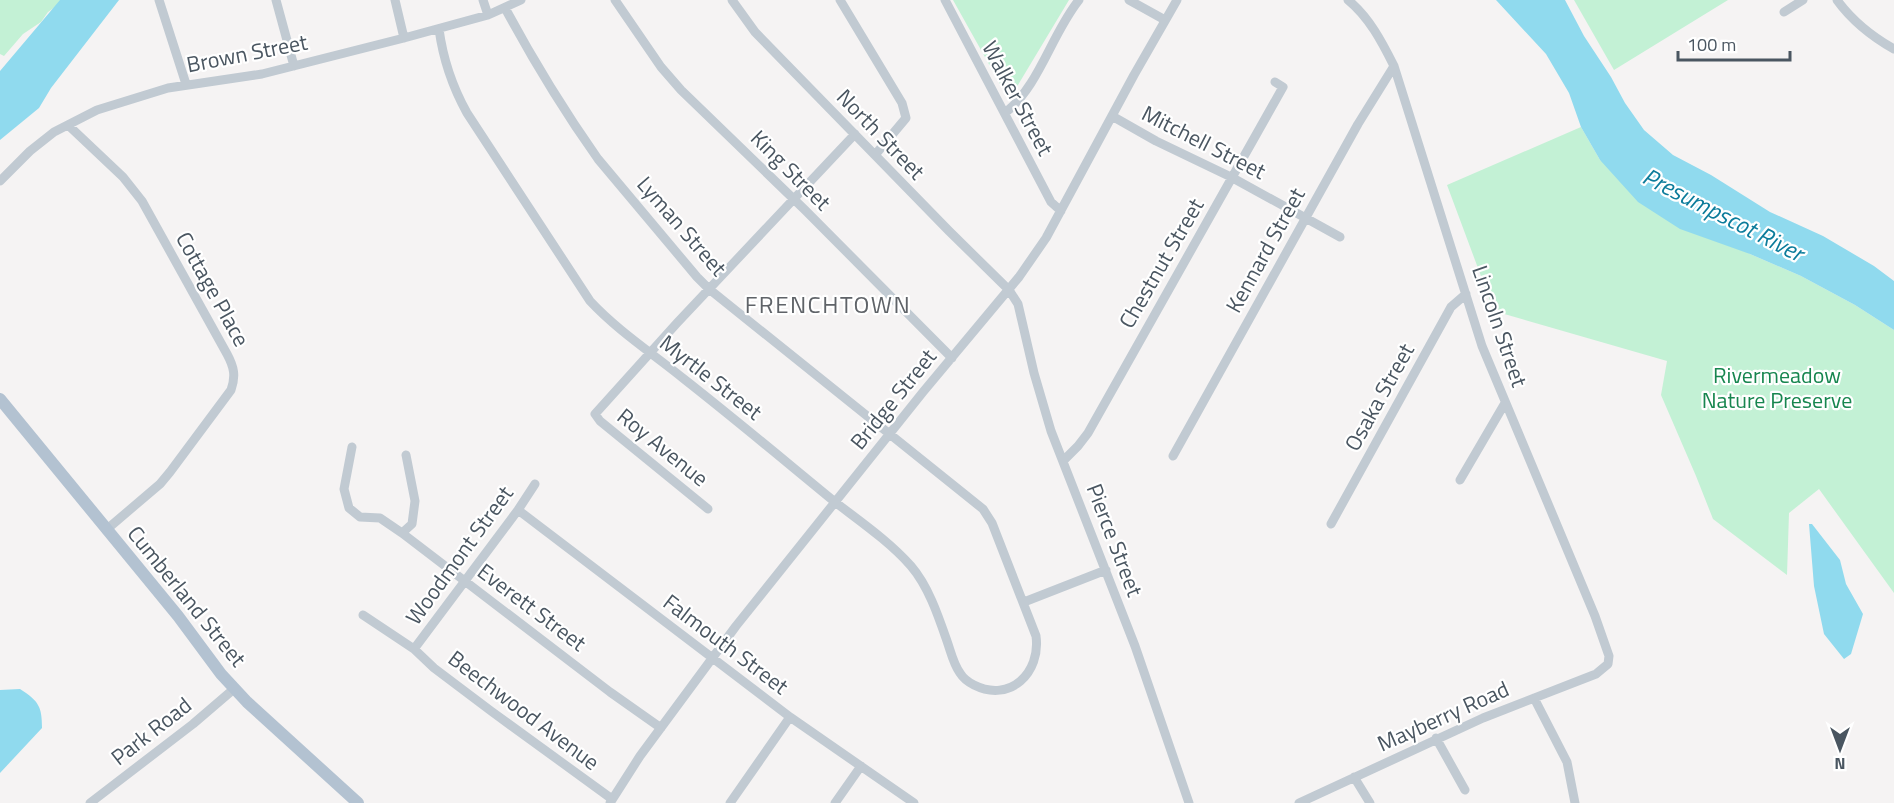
<svg xmlns="http://www.w3.org/2000/svg" width="1894" height="803" viewBox="0 0 1894 803" font-family="'Titillium Web',sans-serif">
<style>
.green{fill:#c3f1d5}
.water{fill:#90daee}
.lines{fill:none;stroke-linecap:round;stroke-linejoin:round}
.minor{stroke:#c1cad2;stroke-width:9}
.major{stroke:#b3c2d1;stroke-width:12}
.labels{text-anchor:middle;stroke-width:4.5;stroke-linejoin:round;paint-order:stroke}
.street-label{font-size:22px;fill:#4a5661;stroke:#fff}
.park-label{font-size:22px;fill:#17864f;stroke:#fff}
.water-label{font-size:24px;font-style:italic;fill:#0c7c9b;stroke:#fff}
.neighbourhood-label{font-size:24px;letter-spacing:1.5px;fill:#5f6368;stroke:#fff}
</style>
<rect width="100%" height="100%" fill="#f5f3f3"/>
<path class="green" d="M0,0H65L48,12L41,22L23,34L4,56L0,54Z
M953,0H1069L1009,100Z
M1574,0H1728L1614,70Z
M1581,127L1600,160L1750,254L1801,276L1855,305L1894,330V593L1819,489L1789,513L1787,575L1713,519L1696,476L1661,395L1667,361L1494,311L1447,185Z"/>
<path class="water" d="M60,0H119L51,88L39,108L0,140V71Z
M1496,0H1565L1584,36L1611,77L1625,103L1644,130L1673,155L1711,175L1770,212L1823,236L1874,266L1894,281V330L1855,305L1801,276L1750,254L1680,229L1638,202L1600,160L1581,127L1569,93L1546,54Z
M1809,524H1812L1840,560L1846,584L1863,614L1851,654L1844,659L1824,634L1814,586Z
M20,689C39,701 42,707 42,728L0,773V690Z"/>
<g class="lines">
<path class="minor" d="M159,0L186,84
M276,0L294,66
M395,0L404,38
M483,0L488,15
M615,0L661,67L681,90L805,210L952,358
M732,0L755,32L949,231L1009,290L1018,304L1034,373L1051,431L1135,646L1189,803
M840,0L902,103L906,118L875,155
M945,0L1051,202L1061,211
M1129,0L1165,20
M1837,0C1853,22 1871,36 1894,49
M1784,12L1803,0
M439,29C443,59 452,86 467,113L590,301C618,331 652,353 684,379C735,419 785,461 835,502C861,522 890,542 911,566C929,587 939,618 948,644C951,653 954,665 960,673C963,678 968,682 974,685C1010,703 1041,673 1036,636L992,523L983,509L709,289L697,277L598,159C564,111 533,60 505,8
M1005,113C1040,85 1051,35 1079,0
M1112,116L1156,141L1231,177L1340,237
M68,125L123,177L142,201L227,354C234,367 236,376 231,390L170,472L160,484L106,530
M0,181L30,151L54,132L97,110L168,88L262,74L404,38L488,15L521,0
M352,447L344,489L349,508L360,517L380,518L402,533L610,692L661,728
M1173,456L1358,124L1394,66
M1063,461L1078,446L1088,433L1283,87L1275,82
M1460,480L1505,403
M708,509L600,421L595,414L677,323L855,134
M518,510L790,717L914,803
M1331,524L1451,307L1466,294
M402,533L412,524L415,501L406,455
M1024,602L1106,570
M363,615L414,649L434,668L491,711L612,799
M414,649L518,510L535,484
M1534,698L1567,762L1575,803
M1436,738L1465,790
M1354,777L1370,803
M90,803L193,724L235,688
M610,803L640,756L736,626L923,392L1019,277L1046,238L1134,75L1177,0
M730,803L790,717
M835,803L861,766
M1299,803L1483,718L1596,674L1608,664L1609,656L1595,616L1482,346L1394,66C1382,42 1369,17 1348,0"/>
<path class="major" d="M0,399L178,616L221,674L247,702L358,803"/>
</g>
<g class="labels">
<g class="street-label">
<text transform="translate(247 53) rotate(-11)" y="8">Brown Street</text>
<text transform="translate(1018 98) rotate(62)" y="8">Walker Street</text>
<text transform="translate(881 134) rotate(46)" y="8">North Street</text>
<text transform="translate(1204 142) rotate(27)" y="8">Mitchell Street</text>
<text transform="translate(791 170) rotate(45)" y="8">King Street</text>
<text transform="translate(682 226) rotate(49)" y="8">Lyman Street</text>
<text transform="translate(1265 250) rotate(-61)" y="8">Kennard Street</text>
<text transform="translate(1161 263) rotate(-60)" y="8">Chestnut Street</text>
<text transform="translate(213 289) rotate(61)" y="8">Cottage Place</text>
<text transform="translate(1500 326) rotate(71)" y="8">Lincoln Street</text>
<text transform="translate(711 377) rotate(38)" y="8">Myrtle Street</text>
<text transform="translate(1379 397) rotate(-61)" y="8">Osaka Street</text>
<text transform="translate(893 399) rotate(-51)" y="8">Bridge Street</text>
<text transform="translate(663 447) rotate(39)" y="8">Roy Avenue</text>
<text transform="translate(1115 540) rotate(69)" y="8">Pierce Street</text>
<text transform="translate(459 555) rotate(-54)" y="8">Woodmont Street</text>
<text transform="translate(187 596) rotate(51)" y="8">Cumberland Street</text>
<text transform="translate(532 607) rotate(37)" y="8">Everett Street</text>
<text transform="translate(726 644) rotate(37)" y="8">Falmouth Street</text>
<text transform="translate(524 710) rotate(37)" y="8">Beechwood Avenue</text>
<text transform="translate(1443 716) rotate(-24)" y="8">Mayberry Road</text>
<text transform="translate(151 731) rotate(-38)" y="8">Park Road</text>
</g>
<g class="park-label">
<text x="1777" y="383">Rivermeadow<tspan x="1777" dy="25">Nature Preserve</tspan></text>
</g>
<g class="water-label">
<text transform="translate(1723 215) rotate(27)" y="8">Presumpscot River</text>
</g>
<g class="neighbourhood-label">
<text x="828" y="313">FRENCHTOWN</text>
</g>
</g>
<g transform="translate(1840 749) rotate(180)" stroke="#ffffff" stroke-width="4.5" paint-order="stroke">
<path d="M0-4.5L10 22L0 15L-10 22Z" fill="#4a5661"/>
<text y="-9" font-size="16" font-weight="bold" text-anchor="middle" fill="#4a5661">N</text>
</g>
<path d="M1678 51v9h112v-9" fill="none" stroke="#4a5661" stroke-width="3"/>
<text x="1687" y="51" font-size="18" fill="#4a5661" stroke="#ffffff" stroke-width="4.5" paint-order="stroke">100 m</text>
</svg>
